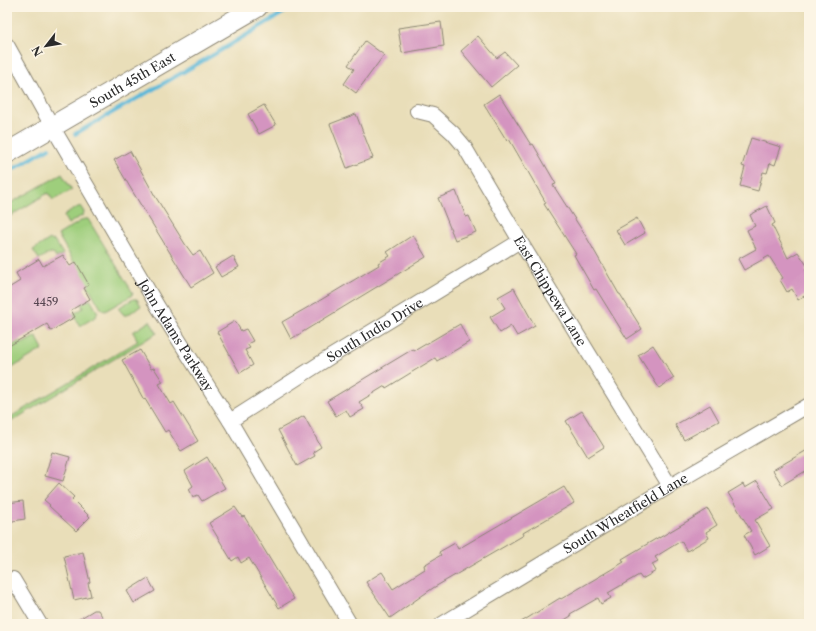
<svg xmlns="http://www.w3.org/2000/svg" width="816" height="631" viewBox="0 0 816 631" font-family="'Libre Caslon Text',serif">
<style>
.green{fill:#9ece7c;stroke:#647c54}
.lines{fill:none;stroke-linecap:round;stroke-linejoin:round}
.stream{stroke:#5bb8d9;stroke-width:4}
.building{fill:#d494c0}
.minor-casing{stroke:#8a8472;stroke-width:16}
.secondary-casing{stroke:#8a8472;stroke-width:22}
.minor{stroke:#fff;stroke-width:14}
.secondary{stroke:#fff;stroke-width:20}
.labels{text-anchor:middle;stroke-width:3;stroke-linejoin:round;paint-order:stroke}
.number-label{font-size:11px;fill:#554550}
.street-label{font-size:13px;fill:#2b2b2b;stroke:#fcf5e5}
</style>
<rect width="100%" height="100%" fill="#fcf5e5"/>
<filter id="ink" filterUnits="userSpaceOnUse"><feTurbulence type="fractalNoise" baseFrequency=".025" numOctaves="2"/><feDisplacementMap in="SourceGraphic" scale="8" xChannelSelector="R" yChannelSelector="G"/><feConvolveMatrix kernelMatrix="1 2 1 2 8 2 1 2 1" color-interpolation-filters="sRGB"/></filter>
<filter id="wash" filterUnits="userSpaceOnUse"><feTurbulence type="fractalNoise" baseFrequency=".012" numOctaves="4" result="noise"/><feDisplacementMap in="SourceGraphic" scale="16" xChannelSelector="R" yChannelSelector="G"/><feGaussianBlur stdDeviation="0.9" result="paint"/><feColorMatrix in="noise" values="0 0 0 0 0 0 0 0 0 0 0 0 0 0 0 0 0 1.4 0 .05"/><feComposite in="paint" operator="in"/></filter>
<g filter="url(#wash)">
<rect width="100%" height="100%" fill="#e9deb9"/>
<path class="green" d="M62,174L72,190L53,200L48,193L7,218V205Z
M80,206L84,212L83,215L68,224L64,217L65,214Z
M84,219H88L133,293L131,296L105,311L102,310L58,235Z
M50,239L52,241L54,240L63,254L56,258L53,253H50L39,259L33,250Z
M90,299L98,313L96,315L97,316L80,326L73,314L83,308L81,304Z
M133,299H137L141,306L127,315H124L118,308Z
M150,321L157,333L7,424V419L138,341L133,332Z
M36,336L43,349L7,371V349L20,341L22,344Z"/>
<g class="lines">
<path class="stream" d="M75,134L213,55L293,7
M7,173L49,148"/>
</g>
<g id="blocks">
<path class="building" d="M441,22L444,46L402,53L398,28Z
M478,36L497,58L505,52L517,65L491,87L461,51Z
M365,41L384,55L356,93L344,84L354,69L348,65Z
M499,94L531,145L533,144L556,184L553,185L587,238L619,294H620L642,329L627,339L596,289L594,290L574,255L576,254L544,204L546,203L509,139L507,141L484,104Z
M264,105L276,125L259,134L248,114Z
M356,114L373,158L347,168L330,124Z
M751,138L781,147L775,165L770,163L767,173L763,172L758,191L740,186L745,167L742,166Z
M130,151L155,196L185,244L193,255L200,251L213,273L191,287L134,194L114,160Z
M456,191L466,217L469,216L476,232L455,240L438,198Z
M767,206L775,223L772,225L788,258L798,252L808,267L805,269L809,276V293L798,300L792,289L787,292L780,280L783,278L769,256L744,270L738,259L756,249L747,230L755,226L750,215Z
M637,218L645,233L625,245L616,230Z
M413,235L426,257L291,339L282,322L319,301L379,265L378,263L390,256L387,252Z
M63,255L70,266L76,262L89,285L84,288L90,299L71,310L75,317L51,331L47,324L7,347V289L20,281L16,273L39,259L43,266Z
M233,256L239,267L221,277L215,267Z
M514,288L535,326L517,336L511,326L500,333L490,317L505,308L498,297Z
M235,321L241,331L246,329L253,341L247,344L250,348L245,350L253,365L240,373L217,332Z
M460,324L469,342L437,361L435,358L386,388L385,386L359,402L364,409L350,417L346,410L336,416L327,401L413,349L414,351Z
M653,345L674,378L659,388L638,355Z
M140,350L151,369L154,368L163,382L159,384L171,404L174,402L198,441L181,451L168,430L165,432L145,399L144,400L122,360Z
M710,405L719,421L684,440L675,425Z
M582,411L604,447L588,457L566,421Z
M304,416L321,447L313,452L315,456L297,466L278,430Z
M809,449V469L782,485L773,470Z
M52,452L70,457L63,481L45,476Z
M207,457L225,488L202,501L198,495L193,497L189,489L193,486L185,471Z
M757,481L774,509L755,520L770,546L755,555L744,535L751,531L728,493L743,484L745,488Z
M59,483L74,497L72,499L90,517L76,531L49,506L50,505L44,500Z
M564,487L574,503L523,533L524,535L433,588L390,618L366,582L382,572L393,589L425,569L424,565L441,555L439,552L455,543L458,549Z
M23,501L25,519L7,522V503Z
M235,507L242,517L244,516L294,599L279,608L249,558L241,563L238,557L232,561L209,523Z
M708,509L717,525L706,532L709,538L687,551L681,541L655,557L658,561L652,564L656,571L642,579L639,575L608,593L611,598L601,604L598,598L570,614L571,616L558,624H518L560,598L561,599L624,562L622,559L659,537V538Z
M83,552L90,582L88,583L91,596L74,600L64,556Z
M148,578L155,591L134,603L127,591Z
M94,610H98L107,624H71Z"/>
</g>
</g>
<g filter="url(#ink)">
<use href="#blocks" fill-opacity="0" stroke="#8a8472" stroke-width="1"/>
<g class="lines">
<defs>
<g id="minor">
<path id="s1" d="M7,45L52,126L158,307L230,421L350,624"/>
<path id="s2" d="M417,111L433,115L453,133L464,146L520,241L670,486"/>
<path id="s3" d="M230,421L330,357L520,241"/>
<path d="M13,579L40,624"/>
<path id="s4" d="M442,624L670,486L809,405"/>
</g>
<g id="secondary">
<path id="s5" d="M7,153L257,7"/>
</g>
</defs>
<use href="#minor" class="minor-casing"/>
<use href="#secondary" class="secondary-casing"/>
<use href="#minor" class="minor"/>
<use href="#secondary" class="secondary"/>
</g>
</g>
<g class="labels">
<g class="number-label">
<text x="46" y="306">4459</text>
</g>
<g class="street-label">
<text dy="5" stroke="none"><textPath href="#s5" startOffset="145">South 45th East</textPath></text>
<text dy="5" stroke="none"><textPath href="#s2" startOffset="229">East Chippewa Lane</textPath></text>
<text dy="5" stroke="none"><textPath href="#s3" startOffset="171">South Indio Drive</textPath></text>
<text dy="5" stroke="none"><textPath href="#s1" startOffset="336">John Adams Parkway</textPath></text>
<text dy="5" stroke="none"><textPath href="#s4" startOffset="214">South Wheatfield Lane</textPath></text>
</g>
</g>
<rect width="816" height="631" fill="none" stroke="#fcf5e5" stroke-width="24"/>
<g transform="translate(46 46) rotate(239)" stroke="#fcf5e5" stroke-width="3" paint-order="stroke">
<path d="M0-3L7 15L0 10L-7 15Z" fill="#2b2b2b"/>
<text y="-6" font-size="11" font-weight="bold" text-anchor="middle" fill="#2b2b2b">N</text>
</g>
</svg>
